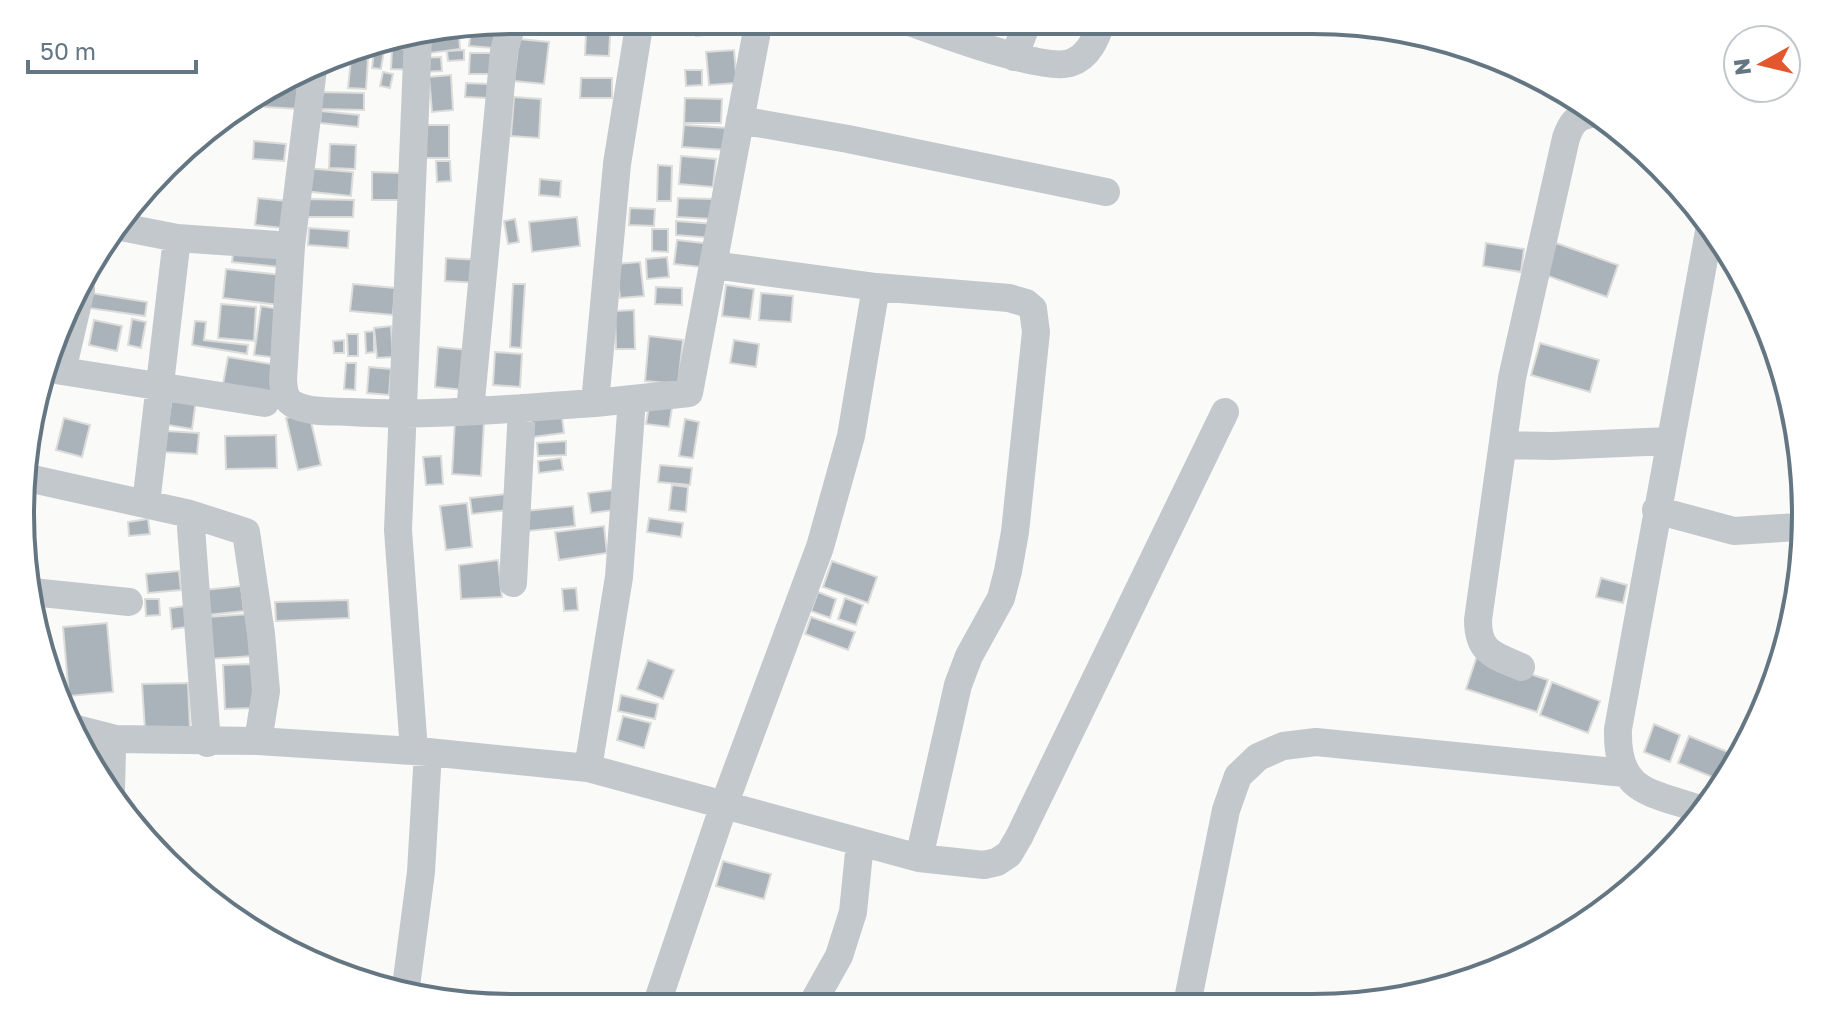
<svg xmlns="http://www.w3.org/2000/svg" width="1826" height="1028" viewBox="0 0 1826 1028" font-family="'Golos Text',sans-serif">
<style>
.building{fill:#aab3b9;stroke:#dcdcda;stroke-width:2}
.lines{fill:none;stroke-linecap:round;stroke-linejoin:round}
.minor{stroke:#c3c8cc;stroke-width:28}
.rim{fill:none;stroke:#657683;stroke-width:4}
</style>
<rect width="100%" height="100%" fill="#fafaf8"/>
<path class="building" d="M694,20H736L737,32L696,36Z
M471,30L495,33L493,48L469,46Z
M450,31V37L433,39L432,34Z
M586,34L610,35L609,56L585,55Z
M459,36L460,49L430,53L428,40Z
M519,39L549,42L544,84L514,81Z
M370,44V50L346,51L356,46Z
M374,49L384,50L381,69L372,68Z
M392,49H416L415,70L391,69Z
M464,50V60L448,61L447,51Z
M734,50L737,83L709,85L706,52Z
M470,53H491V74H469Z
M441,57L442,71L422,72L421,58Z
M351,58L368,59L366,89L348,88Z
M685,70H702V85L686,86Z
M383,72L393,74L390,88L380,86Z
M451,75L453,110L432,112L429,77Z
M581,78H612V98H580Z
M466,83L488,84V98L465,97Z
M280,87L300,88L299,109L265,107V94Z
M320,92L364,93V110L319,109Z
M514,97L541,99L539,138L511,136Z
M685,98L722,99L721,123H684Z
M321,111L359,115L358,127L320,123Z
M421,125H449V158H422Z
M684,125L727,128L725,150L682,147Z
M254,141L286,144L284,161L253,159Z
M330,144L356,145L355,169L329,168Z
M681,156L716,159L713,187L679,184Z
M436,161H450L451,181L437,182Z
M658,165L672,166L671,201H657Z
M305,168L353,172L351,196L303,191Z
M372,172L402,173V200H372Z
M540,179L561,181L560,197L539,195Z
M258,198L286,201L282,228L255,225Z
M678,198L713,199L712,219L677,217Z
M308,199L354,200L353,217H308Z
M630,208L655,209L654,226L629,225Z
M577,217L580,246L532,252L529,222Z
M515,219L519,242L508,244L504,221Z
M676,221L714,224L713,238L676,235Z
M309,228L349,231L348,248L308,245Z
M652,229H668V252L652,251Z
M677,240L712,244L709,268L674,264Z
M1486,243L1524,249L1521,272L1483,266Z
M1556,243L1618,265L1607,297L1545,275Z
M234,246L280,251L279,267L232,262Z
M667,257L669,277L647,279L646,259Z
M446,258L480,260L478,283L445,281Z
M640,262L644,296L620,298L616,264Z
M226,269L282,275L279,305L223,298Z
M353,284L395,288L393,315L350,311Z
M513,284H525L521,348L510,347Z
M726,285L754,289L750,319L722,316Z
M656,287L682,288V305L655,304Z
M91,293L147,302L145,316L89,308Z
M761,293L793,296L791,322L759,320Z
M221,304L256,307L254,341L218,338Z
M261,306L285,310L278,358L254,355Z
M634,310L635,349H616L615,311Z
M132,319L146,322L141,348L128,345Z
M94,320L122,326L117,351L89,345Z
M195,321L206,322L204,340L248,345L247,354L192,345Z
M391,326L393,357L377,358L374,328Z
M374,331V352L366,353L365,332Z
M347,334H358V356H348Z
M649,336L683,340L678,384L645,381Z
M344,340V353H334L333,341Z
M734,340L759,344L756,367L730,363Z
M1540,343L1599,360L1590,392L1531,375Z
M438,347L468,350L465,390L435,387Z
M495,352L522,354L520,387L493,385Z
M228,357L284,366L279,393L223,384Z
M346,363H356L355,390L344,389Z
M369,367L391,369L389,395L367,393Z
M42,374L52,376L47,400L36,398L37,386Z
M172,397L196,400L192,429L168,425Z
M649,405L672,408L669,427L646,424Z
M561,409L564,433L533,437L531,412Z
M309,413L321,465L298,470L286,418Z
M64,418L90,425L82,457L56,450Z
M455,419L484,421L481,476L452,474Z
M685,419L699,422L693,458L679,456Z
M166,431L199,433L197,454L164,452Z
M276,435L277,468L226,469L225,436Z
M566,441V455L538,456L537,443Z
M441,456L443,484L426,485L423,457Z
M561,458L563,470L539,473L538,461Z
M660,465L692,468L690,485L658,482Z
M672,485L688,487L686,512L669,510Z
M612,490L615,510L591,513L588,493Z
M506,494L508,510L472,514L470,498Z
M467,503L472,547L446,550L440,506Z
M573,506L575,526L528,531L525,511Z
M649,518L683,523L681,537L647,532Z
M148,519L150,534L129,536L128,522Z
M604,526L607,553L559,560L555,532Z
M498,560L502,597L461,599L459,565Z
M832,561L877,577L868,603L823,587Z
M179,571L181,590L148,593L146,574Z
M1601,578L1627,585L1623,603L1596,597Z
M241,586L244,611L207,615L204,590Z
M576,588L578,610L564,611L562,589Z
M818,592L836,599L830,618L811,611Z
M845,598L863,605L856,625L838,619Z
M145,599H159L160,615L146,616Z
M348,600L349,618L276,621L275,602Z
M185,606L187,627L172,629L170,608Z
M251,614L253,656L209,659L207,617Z
M811,617L855,632L848,650L805,634Z
M107,623L113,692L69,696L63,627Z
M1477,656L1548,680L1537,712L1466,689Z
M648,660L674,670L663,699L637,689Z
M252,664L254,708L225,709L223,665Z
M1552,682L1600,701L1588,733L1540,715Z
M188,683L190,728L145,730L142,684Z
M621,695L658,704L655,719L618,711Z
M623,716L651,723L644,748L617,740Z
M1654,724L1680,735L1670,762L1644,752Z
M1689,736L1733,754L1722,781L1678,763Z
M723,861L771,874L764,899L716,886Z"/>
<g class="lines">
<path class="minor" d="M640,20L617,164L595,403L689,393L759,20
M904,20C936,31 1042,72 1070,63C1089,57 1096,38 1102,21
M1014,57L1028,21
M313,69L291,246L283,380C284,390 284,400 295,405C311,413 333,411 350,412C432,417 514,408 595,403
M740,120L848,139L1106,192
M116,226L177,238L291,246
M713,265L876,287L1009,298L1026,303L1033,309L1036,332L1015,532L1008,571L1001,598L969,656L958,685L919,858
M46,368L62,371L81,289
M62,371L265,403
M470,411L504,51L513,20
M1503,445L1553,446L1669,441
M28,478L190,514L207,743
M146,504L177,238
M1656,510L1734,531L1798,527
M190,514L246,532L261,634L266,691L258,741
M513,583L522,408
M32,592L129,602
M1521,667C1494,655 1478,653 1478,620L1512,378L1566,138C1571,124 1575,117 1591,114
M73,728L116,739L258,741L428,752L588,768L619,577L632,399
M414,751L398,530L418,36
M588,768L919,858L984,865L997,862L1009,854L1019,837L1225,412
M111,789L112,750L116,739
M1702,810C1651,792 1616,794 1618,729L1710,226
M405,994L421,872L428,752
M1187,1004L1226,810L1238,776L1258,757L1283,746L1316,742L1624,773
M656,1006L724,805L820,547L851,436L876,287
M811,1006L839,956L853,912L860,843"/>
</g>
<path d="M0 0H1826V1028H0ZM514 34H1312A480 480 0 0 1 1792 514V514A480 480 0 0 1 1312 994H514A480 480 0 0 1 34 514V514A480 480 0 0 1 514 34Z" fill="#fff" fill-rule="evenodd"/>
<path class="rim" d="M514 34H1312A480 480 0 0 1 1792 514V514A480 480 0 0 1 1312 994H514A480 480 0 0 1 34 514V514A480 480 0 0 1 514 34Z"/>
<g transform="translate(1762 64) rotate(262)"><circle r="38" fill="#ffffff" stroke="#c1c8cd" stroke-width="2"/>
<path d="M0-6L14 30L0 20L-14 30Z" fill="#e4572e"/>
<text y="-12" font-size="22" font-weight="bold" text-anchor="middle" fill="#657683">N</text>
</g>
<path d="M28 60v12h168v-12" fill="none" stroke="#657683" stroke-width="4"/>
<text x="40" y="60" font-size="24" fill="#657683" stroke="#ffffff" stroke-width="6" paint-order="stroke">50 m</text>
</svg>
